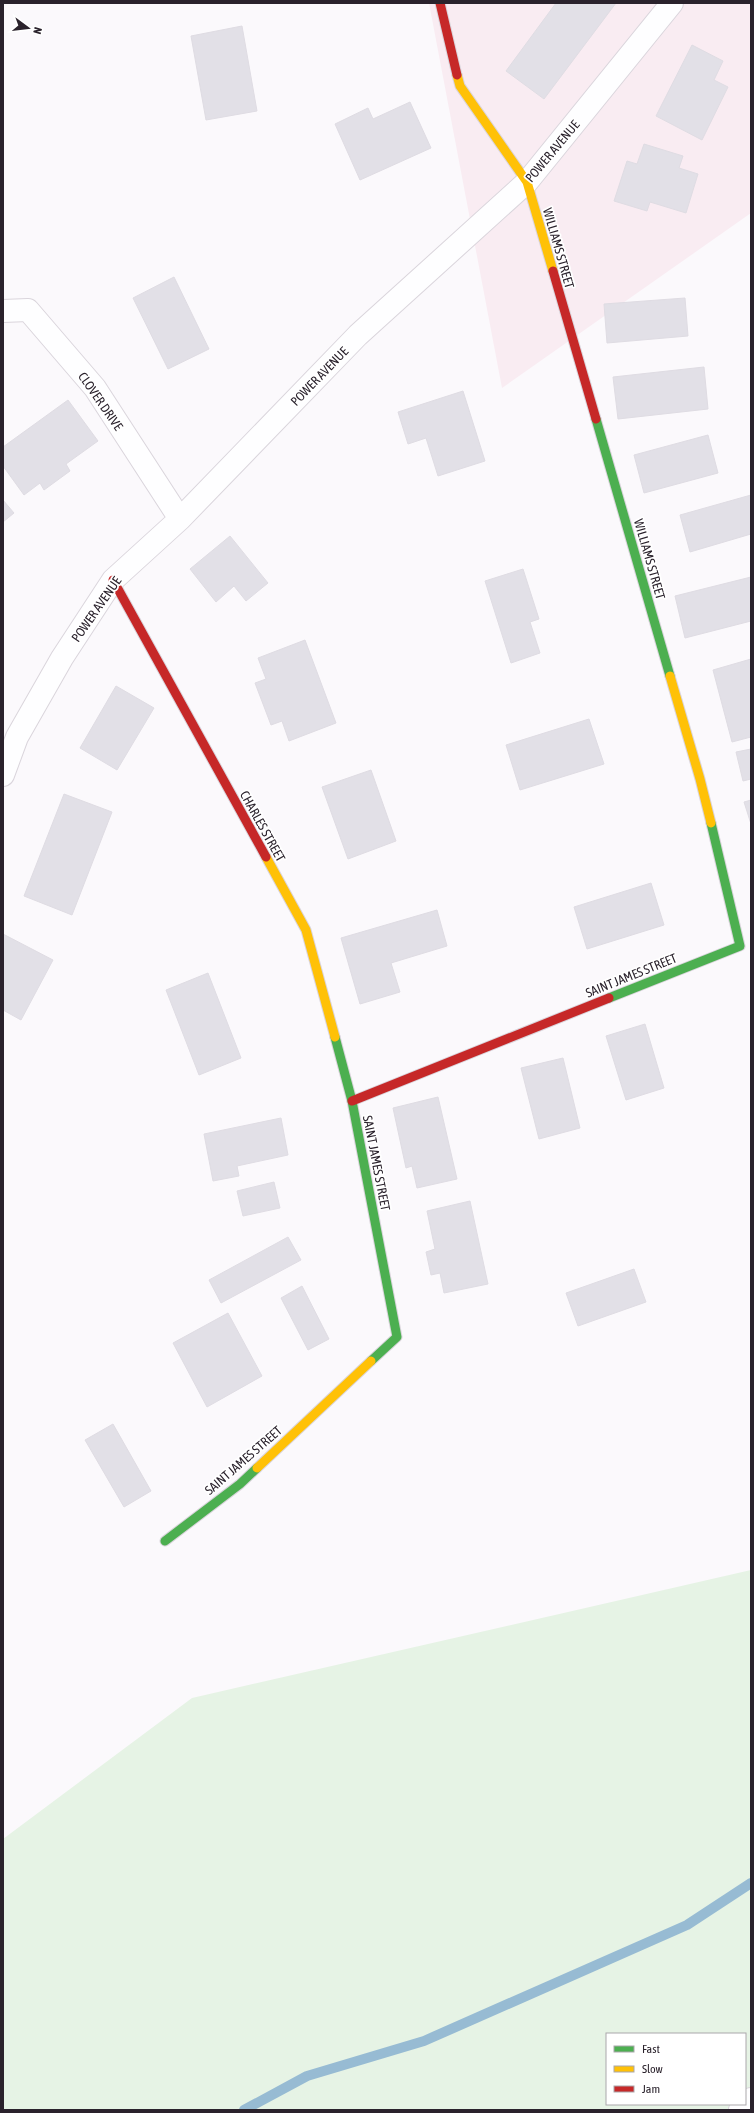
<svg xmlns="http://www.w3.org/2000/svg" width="754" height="2113" viewBox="0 0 754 2113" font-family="'Asap Condensed',sans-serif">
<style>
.commercial{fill:#f9ecf2}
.green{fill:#e6f3e5;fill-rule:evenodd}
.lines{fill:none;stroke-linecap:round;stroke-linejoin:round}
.stream{stroke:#97bbd3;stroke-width:10}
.building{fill:#e2e0e7;stroke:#dfdce3}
.street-casing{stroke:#dad5dc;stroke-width:24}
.fast-casing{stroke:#dad5dc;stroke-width:11}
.slow-casing{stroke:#dad5dc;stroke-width:11}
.jam-casing{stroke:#dad5dc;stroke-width:11}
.street{stroke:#fefeff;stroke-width:22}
.fast{stroke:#4caf50;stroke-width:9}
.slow{stroke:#ffc107;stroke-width:9}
.jam{stroke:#c62828;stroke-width:9}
.labels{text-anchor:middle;stroke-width:3.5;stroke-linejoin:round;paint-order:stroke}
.street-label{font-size:13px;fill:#2a222c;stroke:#fff}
</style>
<rect width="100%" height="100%" fill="#fbf9fc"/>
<path class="commercial" d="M429,3H751V213L502,388Z"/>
<path class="green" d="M751,1570V2101L742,2110H3V1839L192,1698ZM607,2034H745V2104H607Z"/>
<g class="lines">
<path class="stream" d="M244,2110L307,2076L424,2041L687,1925L751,1883"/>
</g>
<path class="building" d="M556,3H616L544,99L506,71Z
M242,26L257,111L206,120L191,36Z
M692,45L723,61L714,80L728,87L702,140L656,116Z
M410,102L431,148L360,180L335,124L368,108L373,119Z
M644,144L683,156L679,168L698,174L686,213L650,202L647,211L614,201L627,161L637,164Z
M174,277L209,349L168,369L133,298Z
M685,298L688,336L607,343L604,304Z
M704,367L708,409L618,419L613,377Z
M463,391L485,461L438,476L426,438L408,444L398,412Z
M68,400L98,441L66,464L70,471L44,490L40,483L24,495L3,466V447Z
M708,435L718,473L644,493L634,455Z
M751,495V534L690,552L680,515Z
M3,500L14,513L3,522Z
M230,536L268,583L246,601L234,586L216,602L190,569Z
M523,569L539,619L530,622L540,653L511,663L485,581Z
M751,577V621L685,638L675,596Z
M305,640L336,723L289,741L282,721L271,725L255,683L266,679L258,658Z
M751,659V737L732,742L713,670Z
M116,686L154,708L117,770L80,748Z
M589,719L604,764L520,790L506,745Z
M751,749V779L743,781L736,752Z
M371,770L396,841L348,859L322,787Z
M64,794L112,812L72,915L24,896Z
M751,800V824L744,802Z
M651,883L664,925L587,949L574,907Z
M437,910L447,946L391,963L400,992L360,1004L341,938Z
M3,934L53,960L21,1020L3,1010Z
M208,973L241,1058L199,1075L166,990Z
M645,1024L664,1088L626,1100L606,1036Z
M563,1058L580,1128L539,1139L521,1068Z
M438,1097L457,1179L417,1188L412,1166L406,1168L393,1108Z
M281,1118L288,1155L237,1166L239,1176L213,1181L204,1134Z
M274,1182L280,1208L243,1216L237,1191Z
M470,1201L488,1284L444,1293L440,1273L431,1275L426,1252L435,1249L427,1211Z
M288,1237L301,1260L221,1303L209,1280Z
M634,1269L646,1302L578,1326L566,1293Z
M302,1286L329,1339L308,1350L281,1298Z
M228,1313L262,1376L207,1407L173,1343Z
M113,1424L151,1491L124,1507L85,1440Z"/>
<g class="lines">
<defs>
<path id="street" d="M3,311L28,310L95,388L180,519
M3,775L17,737L62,658L113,580L180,519L358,335L527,182L672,3
M740,2110L751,2099"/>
<path id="fast" d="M596,419L670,676
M609,998L740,946L711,823
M335,1037L352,1101L397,1337L371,1361
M165,1541L240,1484L257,1468"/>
<path id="slow" d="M457,75L460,86L527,182L553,271
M670,676L700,779L711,823
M266,857L306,930L335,1037
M257,1468L371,1361"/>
<path id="jam" d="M440,3L457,75
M553,271L596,419
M113,580L266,857
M352,1101L609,998"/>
</defs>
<use href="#street" class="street-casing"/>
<use href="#fast" class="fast-casing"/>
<use href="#slow" class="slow-casing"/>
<use href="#jam" class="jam-casing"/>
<use href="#street" class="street"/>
<use href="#fast" class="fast"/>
<use href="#slow" class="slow"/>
<use href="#jam" class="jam"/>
</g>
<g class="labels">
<g class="street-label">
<text transform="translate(552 151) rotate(-50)" y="5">POWER AVENUE</text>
<text transform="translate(559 248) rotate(74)" y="5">WILLIAMS STREET</text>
<text transform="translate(319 376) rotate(-46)" y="5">POWER AVENUE</text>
<text transform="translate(101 401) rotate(55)" y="5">CLOVER DRIVE</text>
<text transform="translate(650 559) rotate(74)" y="5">WILLIAMS STREET</text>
<text transform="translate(96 609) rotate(-55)" y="5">POWER AVENUE</text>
<text transform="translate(263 826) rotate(61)" y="5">CHARLES STREET</text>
<text transform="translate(631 975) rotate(-22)" y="5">SAINT JAMES STREET</text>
<text transform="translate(377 1163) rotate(79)" y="5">SAINT JAMES STREET</text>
<text transform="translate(243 1460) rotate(-41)" y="5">SAINT JAMES STREET</text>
</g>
</g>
<rect width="754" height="2113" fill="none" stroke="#2a222c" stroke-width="8"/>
<rect x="606" y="2033" width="140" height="72" fill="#ffffff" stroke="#aaa7ab"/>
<rect x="614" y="2046" width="20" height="6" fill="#4caf50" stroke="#aaa7ab"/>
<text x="642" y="2053" font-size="12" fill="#2a222c">Fast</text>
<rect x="614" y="2066" width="20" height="6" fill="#ffc107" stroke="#aaa7ab"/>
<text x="642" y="2073" font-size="12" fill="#2a222c">Slow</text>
<rect x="614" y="2086" width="20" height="6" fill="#c62828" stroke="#aaa7ab"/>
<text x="642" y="2093" font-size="12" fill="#2a222c">Jam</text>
<g transform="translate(28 28) rotate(105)" stroke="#ffffff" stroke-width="3" paint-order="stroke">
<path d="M0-3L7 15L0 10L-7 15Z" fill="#2a222c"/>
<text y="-6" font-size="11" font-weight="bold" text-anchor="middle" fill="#2a222c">N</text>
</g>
</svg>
